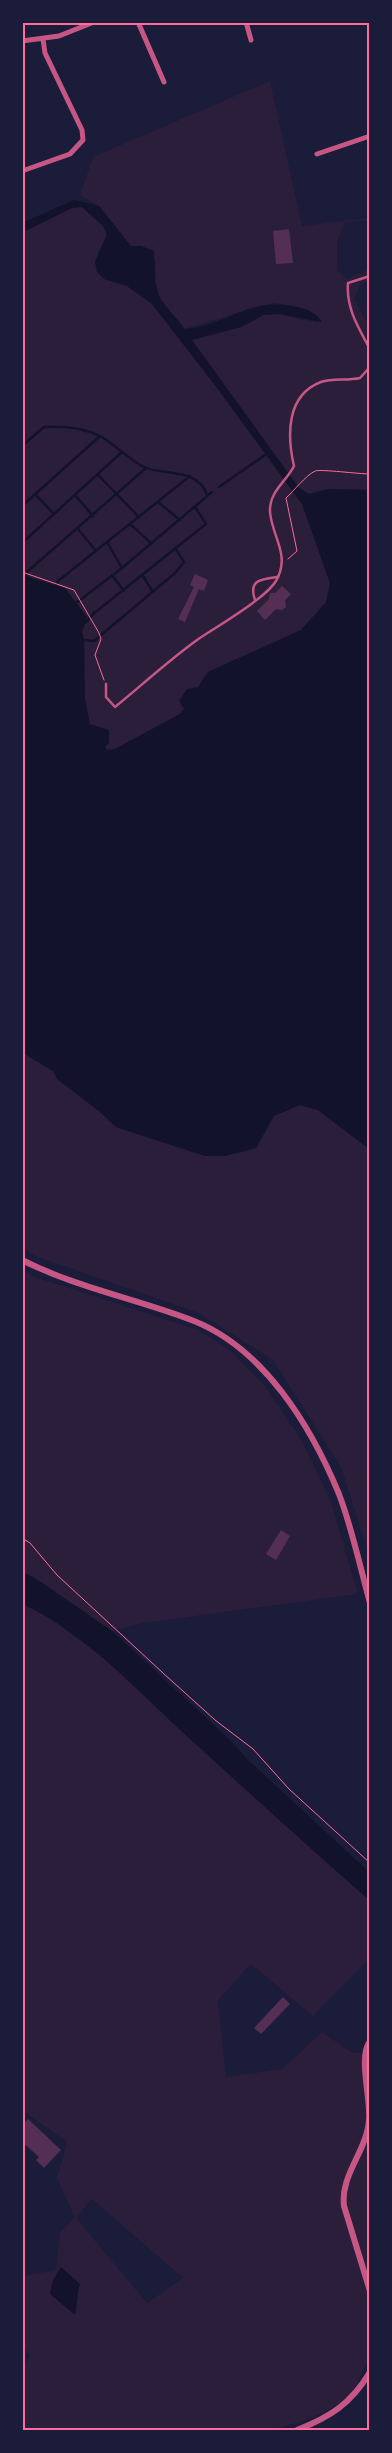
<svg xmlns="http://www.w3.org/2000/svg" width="392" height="2453" viewBox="0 0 392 2453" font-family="Signika,sans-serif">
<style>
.green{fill:#2a1e3b;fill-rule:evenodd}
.water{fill:#12122b}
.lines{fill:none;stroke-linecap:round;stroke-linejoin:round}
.stream{stroke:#12122b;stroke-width:2.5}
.building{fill:#542f53}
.path{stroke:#ff6b9d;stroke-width:1}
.service{stroke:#c65784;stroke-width:2.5}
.minor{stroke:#c65784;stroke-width:5}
.tertiary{stroke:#c65784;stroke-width:6}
.neatline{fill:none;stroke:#ff6b9d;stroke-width:2}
</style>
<rect width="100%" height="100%" fill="#1b1b3a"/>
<path class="green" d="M270,81L302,226L369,218V220L345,222L337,242V270L347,279L369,269V280L360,285L354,299L369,326V490L328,489L309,494L299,488L191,339L241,327L264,315L278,314L318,323L309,310L274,303L252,308L185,329C163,304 154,297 156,263L141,246H131L99,206L80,195L93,157Z
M82,207L103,226L107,234L105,243L98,252L104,279L127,286L152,304L168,323L240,417L302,504L330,582L327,602L301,630L208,672L180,714L115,749L107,750L93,726L89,724L85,699L84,640L82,632L85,623L65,589L23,575V232L72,208Z
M23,1053L53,1071L57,1079L99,1111L116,1127L205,1156H225L256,1148L274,1116L300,1105L318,1110L369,1149V1555L341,1467L273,1360L199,1313L35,1256L23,1248Z
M23,1270L32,1276L198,1330L230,1350L264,1385L302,1441L331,1502L358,1594L143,1623L112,1631L35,1578L23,1572Z
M22,1604L47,1616L109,1662L369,1900V1959L313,2016L251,1964L218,2000L226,2077L282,2069L322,2032L351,2052L369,2054V2356C364,2369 358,2387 347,2397C327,2415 294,2425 268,2430H23V2368L30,2355L23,2347V2276L56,2270L60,2232L75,2218L57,2178L67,2142L23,2111ZM92,2199L183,2278L147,2303L76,2218Z"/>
<path class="water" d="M74,200L99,206L131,246H141L154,251L155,283L160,299L185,329C225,326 251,296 297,307C308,309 316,313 322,322L279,314L264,315L241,327L192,340L299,488L309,494L328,489L369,490V1149L318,1110L300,1105L274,1116L256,1148L225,1156H205L116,1127L99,1111L57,1079L53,1071L23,1053V575L65,588L87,617L82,632L84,640L85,699L90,724L109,730V743L105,747L107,750L115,749L180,714L184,709L179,701L187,689L198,687L208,672L301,630L326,602L330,583L302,504L217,388L152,304L127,286L104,279L97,272L95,262L107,234L103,226L82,207L72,208L23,232L22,223Z
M22,1572L35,1578L112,1631L230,1740L248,1760L369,1872V1900C309,1847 249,1793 189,1738C136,1690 88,1635 23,1604Z
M61,2267L80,2284C77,2293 77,2310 75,2315L50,2294L53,2280Z"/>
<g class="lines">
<path class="stream" d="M22,446L44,427C62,426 84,428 100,436C116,445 128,459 144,467C163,476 198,467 207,495
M98,475L139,517
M219,487L265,455
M35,494L54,514
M75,495L93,516
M158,502L180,520
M22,506L100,436
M130,524L151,543
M78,529L96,551
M107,542L122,568
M22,543L122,452
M112,575L124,591
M26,576L28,571L146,468
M143,576L153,592
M56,586L58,581L190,476
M76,603L122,568L212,492
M85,623L93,614L206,524L195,507
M84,640L94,641L175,573L184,562L175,548"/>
</g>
<path class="building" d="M289,229L293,263L276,264L273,231Z
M195,574L208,580L204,591L199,589L185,622L178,619L194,587L190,585Z
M282,586L291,594L285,600L286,607L282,610L276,609L265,620L257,611L269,599L270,593H275Z
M281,1530L290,1536L276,1560L266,1554Z
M283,1997L290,2004L261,2034L254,2028Z
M28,2119L61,2150L44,2168L36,2160L39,2157L22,2142V2125Z"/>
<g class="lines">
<path class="path" d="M288,559L297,551L286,498C294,491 305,476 315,471C321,469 359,474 370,474
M22,572L74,590L99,633L101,639L95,655L104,680
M22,1538L30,1543L57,1575L163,1673L215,1720L253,1749L289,1789L370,1863"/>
<path class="service" d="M370,276L348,283C346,308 358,327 370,349
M255,600C248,580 261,579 277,577
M106,684V697L115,707C142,685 168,661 197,640C216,627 265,599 276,581C291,555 272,537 270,512C269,491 287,481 294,466C287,436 286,395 321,382C333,378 347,381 360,378L370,367"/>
<path class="minor" d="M138,22L164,82
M246,22L251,40
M22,41L59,36L94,22
M317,154L370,136
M22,171L70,154L83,140L82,130L45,53L43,39"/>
<path class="tertiary" d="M22,1260C77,1288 138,1299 194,1321C264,1349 311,1426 339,1494C352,1528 360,1567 370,1603
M370,2041C358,2056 371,2099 369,2120C367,2151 340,2175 344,2206L370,2291
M297,2430C330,2417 351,2404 370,2372"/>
</g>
<rect width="392" height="2453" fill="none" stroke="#1b1b3a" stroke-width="48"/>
<rect x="24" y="24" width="344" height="2405" class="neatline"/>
</svg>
